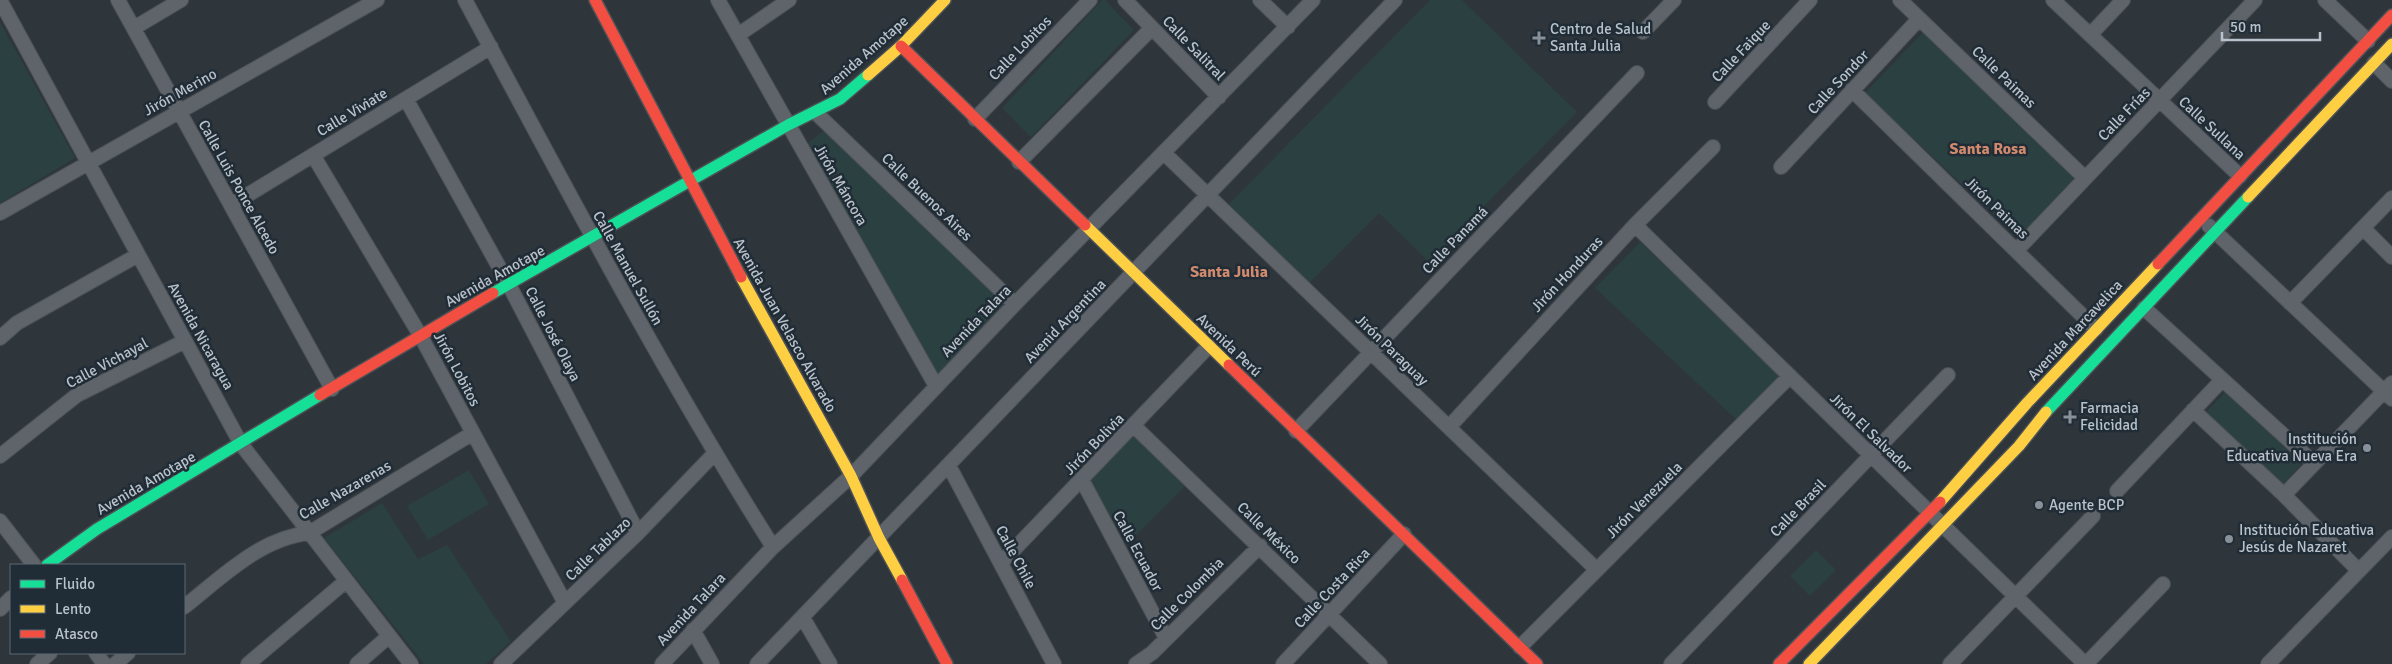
<svg xmlns="http://www.w3.org/2000/svg" width="2392" height="664" viewBox="0 0 2392 664" font-family="Signika,sans-serif">
<style>
.green{fill:#2b4040}
.lines{fill:none;stroke-linecap:round;stroke-linejoin:round}
.street-casing{stroke:#4c5156;stroke-width:16}
.fast-casing{stroke:#4c5156;stroke-width:14}
.slow-casing{stroke:#4c5156;stroke-width:14}
.jam-casing{stroke:#4c5156;stroke-width:14}
.street{stroke:#5e6469;stroke-width:14}
.fast{stroke:#16e098;stroke-width:11}
.slow{stroke:#ffcf43;stroke-width:11}
.jam{stroke:#f24e42;stroke-width:11}
.poi-dot{fill:#889199;stroke:#202c36;stroke-width:2}
.labels{text-anchor:middle;stroke-width:5;stroke-linejoin:round;paint-order:stroke}
.poi-label{font-size:15px;fill:#b9c2cb;stroke:#202c36;text-anchor:start}
.street-label{font-size:15px;fill:#b9c2cb;stroke:#202c36}
.neighbourhood-label{font-size:16px;font-weight:bold;fill:#d18a6d;stroke:#202c36}
</style>
<rect width="100%" height="100%" fill="#2e353b"/>
<path class="green" d="M1102,0H1105L1134,30L1031,137L1002,108Z
M1430,0H1462L1577,112L1429,262L1379,213L1308,284L1227,206Z
M0,22L75,158L0,203Z
M1924,31L2081,179L2022,241L1865,93Z
M824,131L1009,304L938,375L804,146Z
M1640,242L1783,376L1739,422L1595,288Z
M2227,390L2304,461L2282,485L2205,413Z
M1136,431L1188,483L1127,544L1087,481Z
M469,470L489,504L428,540L407,506Z
M382,503L418,559L447,545L511,641L486,664H424L324,538Z
M1816,550L1836,570L1810,596L1790,576Z"/>
<g class="lines">
<defs>
<path id="street" d="M0,0L241,444L411,664
M118,0L332,389
M465,0C564,184 661,370 773,547
M718,0L936,386
M1125,0L1219,97
M1260,0L1288,27
M1900,0L2085,178
M2053,0L2240,176
M2325,0L2368,41
M134,28L181,0
M1643,32L1674,0
M738,35L789,0
M2090,35L2123,0
M2374,63L2392,81
M1852,90L2096,329
M406,99L509,285L638,533
M1715,102L1810,0
M816,113L1015,304
M975,119L1090,0
M1164,153L1597,570
M313,155L420,335L565,603
M1019,162L1152,28
M1781,167L1919,19
M231,205L491,47
M0,213L377,0
M1635,225L2085,664
M2209,226L2392,399
M2363,228L2392,257
M2017,250L2255,0
M2290,303L2392,198
M2144,308L2314,463
M0,338L17,323L138,255
M2193,410L2284,495L2359,571
M1134,426L1380,664
M1449,427L1635,225L1713,147
M1296,431L1637,73
M0,456L77,395L185,341
M949,466L1054,664
M1082,480L1166,638
M2117,491L2222,380
M2284,495L2392,383
M0,521L34,565
M1001,563L1209,346
M184,607C221,578 260,538 309,533L473,433
M0,609L11,598
M803,618L830,664
M693,630L712,664
M1520,647L1790,376
M96,653L104,664
M37,664L50,653
M115,664L128,653
M248,664L346,581
M357,664L389,636
M501,664L638,533L714,454
M662,664L773,547L851,476L1015,304L1313,0
M757,664L1395,0
M1136,664L1152,653L1260,546
M1283,664L1404,534
M1671,664L1948,375
M1950,664L2093,516
M2086,664L2163,584
M2268,664L2392,537"/>
<path id="fast" d="M493,293L788,125L840,99L868,75
M2046,412L2248,197
M47,565L97,529L320,395"/>
<path id="slow" d="M868,75L901,46L945,0
M2248,197L2392,44
M1085,225L1229,365
M741,277L851,476L879,538L902,580
M1940,502L2027,403L2158,264
M1809,664L2019,446L2046,412"/>
<path id="jam" d="M595,0L741,277
M901,46L1085,225
M2158,264L2392,15
M1229,365L1537,664
M320,395L493,293
M902,580L947,664
M1779,664L1940,502"/>
</defs>
<use href="#street" class="street-casing"/>
<use href="#fast" class="fast-casing"/>
<use href="#slow" class="slow-casing"/>
<use href="#jam" class="jam-casing"/>
<use href="#street" class="street"/>
<use href="#fast" class="fast"/>
<use href="#slow" class="slow"/>
<use href="#jam" class="jam"/>
</g>
<g class="poi-dot">
<path d="M1536.5 30.5h5v5h5v5h-5v5h-5v-5h-5v-5h5z"/>
<path d="M2067.5 409.5h5v5h5v5h-5v5h-5v-5h-5v-5h5z"/>
<circle cx="2367" cy="448" r="5"/>
<circle cx="2039" cy="505" r="5"/>
<circle cx="2229" cy="539" r="5"/>
</g>
<g class="labels">
<g class="poi-label">
<text x="1550" y="34">Centro de Salud<tspan x="1550" dy="17">Santa Julia</tspan></text>
<text x="2080" y="413">Farmacia<tspan x="2080" dy="17">Felicidad</tspan></text>
<text x="2357" y="444" text-anchor="end">Institución<tspan x="2357" dy="17">Educativa Nueva Era</tspan></text>
<text x="2049" y="510">Agente BCP</text>
<text x="2239" y="535">Institución Educativa<tspan x="2239" dy="17">Jesús de Nazaret</tspan></text>
</g>
<g class="street-label">
<text transform="translate(1020 48) rotate(-46)" y="5">Calle Lobitos</text>
<text transform="translate(1194 48) rotate(46)" y="5">Calle Salitral</text>
<text transform="translate(1741 51) rotate(-47)" y="5">Calle Faique</text>
<text transform="translate(864 55) rotate(-41)" y="5">Avenida Amotape</text>
<text transform="translate(2004 77) rotate(44)" y="5">Calle Paimas</text>
<text transform="translate(1838 82) rotate(-47)" y="5">Calle Sondor</text>
<text transform="translate(180 92) rotate(-29)" y="5">Jirón Merino</text>
<text transform="translate(352 112) rotate(-31)" y="5">Calle Viviate</text>
<text transform="translate(2124 114) rotate(-46)" y="5">Calle Frías</text>
<text transform="translate(2212 128) rotate(43)" y="5">Calle Sullana</text>
<text transform="translate(841 185) rotate(60)" y="5">Jirón Máncora</text>
<text transform="translate(239 187) rotate(61)" y="5">Calle Luis Ponce Alcedo</text>
<text transform="translate(927 197) rotate(44)" y="5">Calle Buenos Aires</text>
<text transform="translate(1997 208) rotate(44)" y="5">Jirón Paimas</text>
<text transform="translate(1455 240) rotate(-46)" y="5">Calle Panamá</text>
<text transform="translate(628 268) rotate(61)" y="5">Calle Manuel Sullón</text>
<text transform="translate(1567 274) rotate(-47)" y="5">Jirón Honduras</text>
<text transform="translate(495 276) rotate(-29)" y="5">Avenida Amotape</text>
<text transform="translate(976 321) rotate(-46)" y="5">Avenida Talara</text>
<text transform="translate(1065 321) rotate(-46)" y="5">Avenid Argentina</text>
<text transform="translate(785 325) rotate(61)" y="5">Avenida Juan Velasco Alvarado</text>
<text transform="translate(2075 330) rotate(-47)" y="5">Avenida Marcavelica</text>
<text transform="translate(553 334) rotate(63)" y="5">Calle José Olaya</text>
<text transform="translate(201 336) rotate(61)" y="5">Avenida Nicaragua</text>
<text transform="translate(1229 345) rotate(44)" y="5">Avenida Perú</text>
<text transform="translate(1392 350) rotate(44)" y="5">Jirón Paraguay</text>
<text transform="translate(107 363) rotate(-28)" y="5">Calle Vichayal</text>
<text transform="translate(457 369) rotate(62)" y="5">Jirón Lobitos</text>
<text transform="translate(1871 433) rotate(44)" y="5">Jirón El Salvador</text>
<text transform="translate(1094 444) rotate(-46)" y="5">Jirón Bolivia</text>
<text transform="translate(146 483) rotate(-30)" y="5">Avenida Amotape</text>
<text transform="translate(345 490) rotate(-30)" y="5">Calle Nazarenas</text>
<text transform="translate(1644 500) rotate(-45)" y="5">Jirón Venezuela</text>
<text transform="translate(1798 508) rotate(-46)" y="5">Calle Brasil</text>
<text transform="translate(1269 533) rotate(44)" y="5">Calle México</text>
<text transform="translate(598 549) rotate(-44)" y="5">Calle Tablazo</text>
<text transform="translate(1138 551) rotate(62)" y="5">Calle Ecuador</text>
<text transform="translate(1016 557) rotate(62)" y="5">Calle Chile</text>
<text transform="translate(1332 588) rotate(-47)" y="5">Calle Costa Rica</text>
<text transform="translate(1187 594) rotate(-45)" y="5">Calle Colombia</text>
<text transform="translate(691 609) rotate(-47)" y="5">Avenida Talara</text>
</g>
<g class="neighbourhood-label">
<text x="1988" y="154">Santa Rosa</text>
<text x="1229" y="277">Santa Julia</text>
</g>
</g>
<rect x="10" y="564" width="175" height="90" fill="#202c36" stroke="#5d6872"/>
<rect x="20" y="580" width="25" height="8" fill="#16e098" stroke="#5d6872"/>
<text x="55" y="589" font-size="15" fill="#b9c2cb">Fluido</text>
<rect x="20" y="605" width="25" height="8" fill="#ffcf43" stroke="#5d6872"/>
<text x="55" y="614" font-size="15" fill="#b9c2cb">Lento</text>
<rect x="20" y="630" width="25" height="8" fill="#f24e42" stroke="#5d6872"/>
<text x="55" y="639" font-size="15" fill="#b9c2cb">Atasco</text>
<path d="M2222 32v8h98v-8" fill="none" stroke="#b9c2cb" stroke-width="2.5"/>
<text x="2230" y="32" font-size="15" fill="#b9c2cb" stroke="#202c36" stroke-width="4" paint-order="stroke">50 m</text>
</svg>
